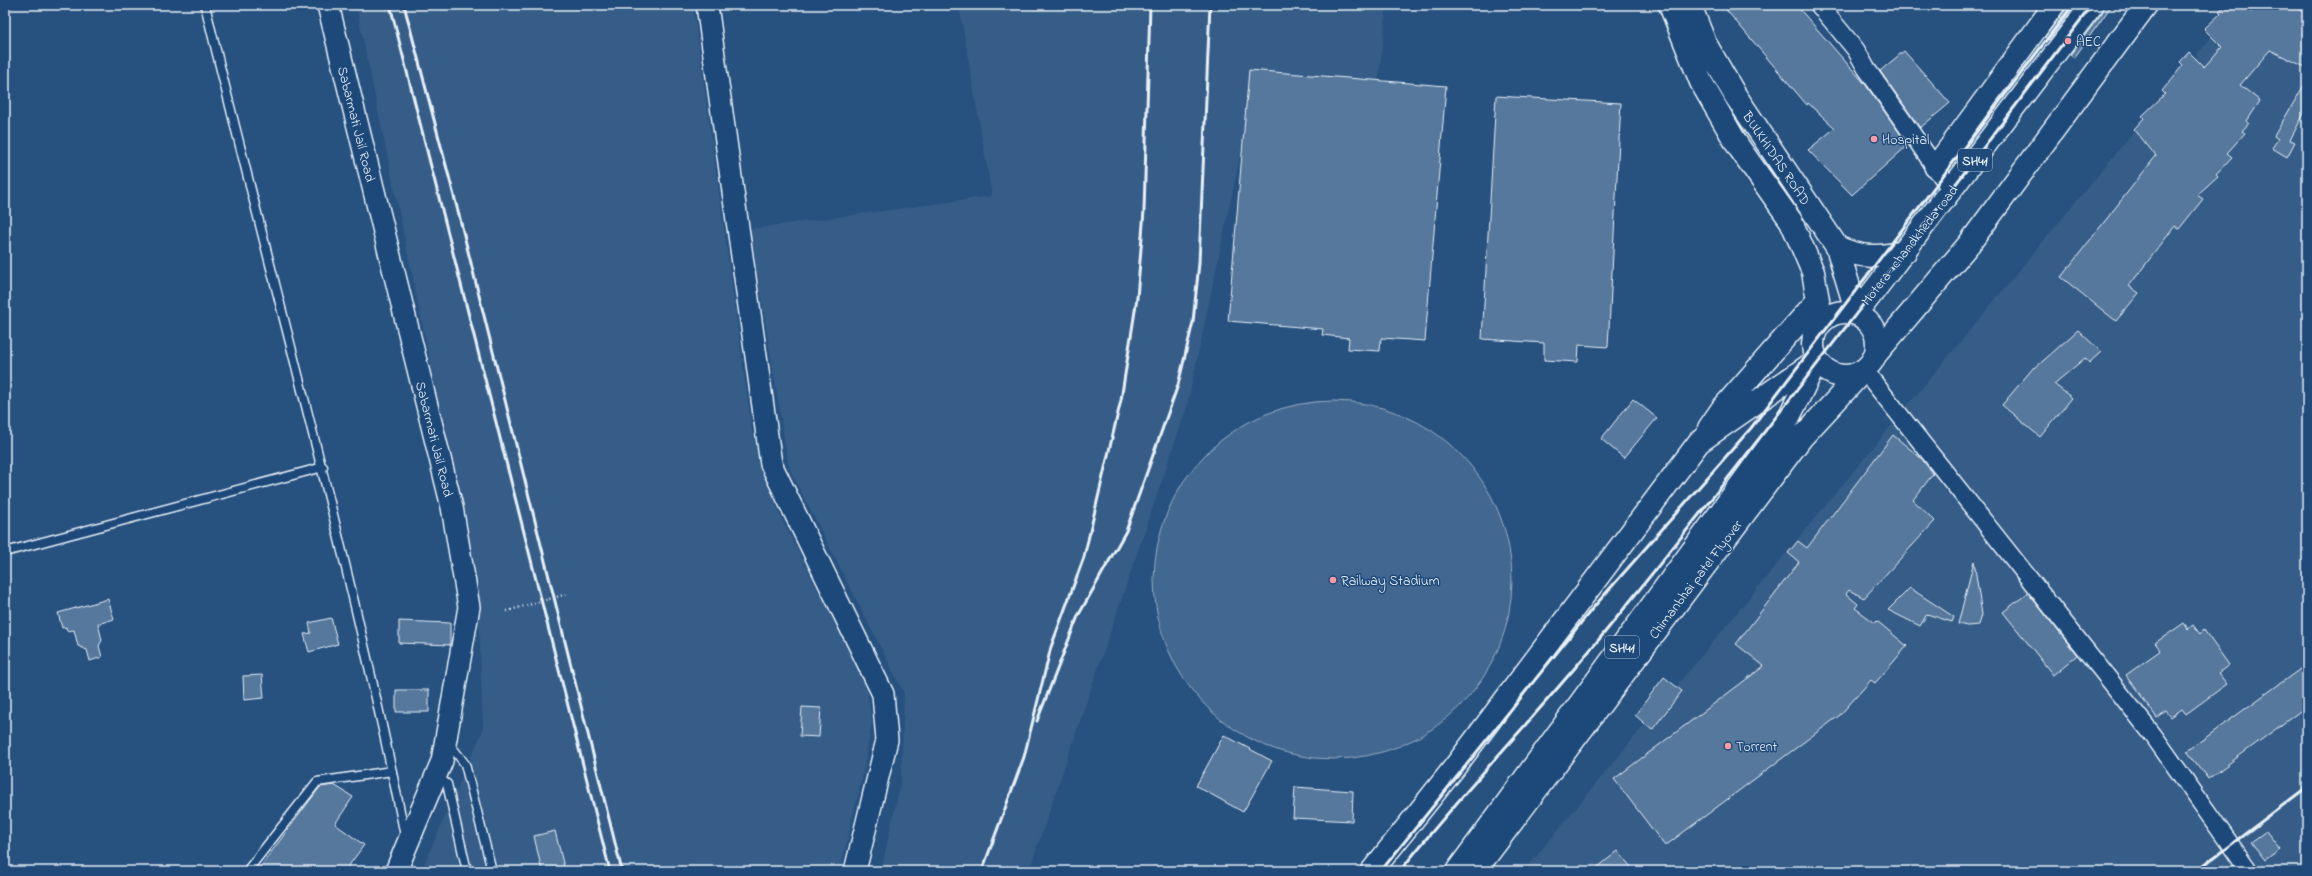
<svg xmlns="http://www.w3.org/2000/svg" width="2312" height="876" viewBox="0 0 2312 876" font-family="'Indie Flower',sans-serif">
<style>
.built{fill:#355d88}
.green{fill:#436891;stroke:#96acc4}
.building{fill:#57789d;stroke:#e8f1f8}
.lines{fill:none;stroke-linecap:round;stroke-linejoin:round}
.service-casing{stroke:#e8f1f8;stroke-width:11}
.minor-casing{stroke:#e8f1f8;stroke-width:20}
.tertiary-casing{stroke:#e8f1f8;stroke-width:24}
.secondary-casing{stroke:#e8f1f8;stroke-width:25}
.primary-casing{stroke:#e8f1f8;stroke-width:25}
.service{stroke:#1f4a7a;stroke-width:8}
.minor{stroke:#1f4a7a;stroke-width:17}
.tertiary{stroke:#1f4a7a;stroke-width:21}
.secondary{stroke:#1f4a7a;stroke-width:22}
.primary{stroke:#1f4a7a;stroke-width:22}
.rail{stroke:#e8f1f8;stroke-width:3}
.path-bridge{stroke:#e8f1f8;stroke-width:2.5;stroke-dasharray:1 3;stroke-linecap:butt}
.poi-dot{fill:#ff9aa2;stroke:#1f4a7a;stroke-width:1.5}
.labels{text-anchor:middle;stroke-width:3;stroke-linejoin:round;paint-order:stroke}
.shield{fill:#1f4a7a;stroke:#acbfd2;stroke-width:1}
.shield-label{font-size:13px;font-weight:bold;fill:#e8f1f8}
.poi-label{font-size:14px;fill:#e8f1f8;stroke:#1f4a7a;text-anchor:start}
.street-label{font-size:14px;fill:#e8f1f8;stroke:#1f4a7a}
</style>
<rect width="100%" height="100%" fill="#27517f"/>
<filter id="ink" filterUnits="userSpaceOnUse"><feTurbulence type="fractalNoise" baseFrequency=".025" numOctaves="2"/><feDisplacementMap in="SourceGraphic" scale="8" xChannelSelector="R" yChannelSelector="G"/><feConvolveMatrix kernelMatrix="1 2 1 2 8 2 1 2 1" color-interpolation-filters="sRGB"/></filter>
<g filter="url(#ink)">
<path class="built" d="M356,5H693L752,431L780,516L866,683L872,721L864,769L840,871H421L483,730L478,592Z
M959,5H1387L1374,119L1251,104L1187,407L1029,871H881L901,781L904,693L789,468L750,229L992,196Z
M2238,5H2307V871H1524Z"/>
<path class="green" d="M1154 580a179 179 0 1 1 358 0a179 179 0 1 1-358 0Z"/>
<path class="building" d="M1722,5H1796L1865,84L1908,145L1852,195L1808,150L1835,128L1808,103L1807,105Z
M2066,5H2076L2049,40L2045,37L2064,12Z
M2104,5H2112L2074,58L2070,55L2102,13Z
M2226,5H2244L2251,12L2258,5H2291L2307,14V68L2270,50L2240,85L2260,101L2247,121L2249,123L2242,131L2245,133L2227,153L2232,157L2216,174L2218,176L2197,195L2203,199L2179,229L2175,226L2129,286L2139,293L2116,321L2061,277L2156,156L2134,129L2144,118L2142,116L2165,94L2162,91L2183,65L2180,62L2189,52L2204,67L2222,47L2204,29L2221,13L2219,11Z
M1904,51L1950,103L1920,128L1880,71Z
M1249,70L1446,86L1425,341L1381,338L1380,351L1348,349L1349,338L1322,335L1323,329L1228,321Z
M2307,80V108L2290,140L2295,142L2287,157L2272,148L2278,139L2274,136Z
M1496,96L1621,103L1608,347L1579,345L1578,362L1544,360V343L1482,339Z
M2078,330L2101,352L2089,363L2085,358L2054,384L2072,398L2040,437L2002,405L2034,367L2035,368Z
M1633,399L1657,418L1624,458L1601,439Z
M1893,435L1922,459L1933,474L1913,500L1935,521L1864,598L1849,590L1846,594L1858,604L1855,608L1875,623L1877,621L1907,646L1884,673L1875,683L1871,680L1840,715L1665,846L1614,779L1764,666L1736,644L1799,562L1788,553L1798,541L1807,548Z
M1974,561L1982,615L1979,625L1967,626L1958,624Z
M1910,588L1954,617L1952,622L1927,614L1920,626L1888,610Z
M2028,593L2077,655L2053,675L2003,612Z
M108,599L114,619L98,624L102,640L99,646L102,657L90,661L87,650L78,646L74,630L67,631L66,627L62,628L58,613Z
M331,618L338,644L309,652L304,634L311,633L309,623Z
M399,621L450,623V645L399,643Z
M2184,623L2188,629L2193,625L2200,634L2204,630L2229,665L2218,673L2227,684L2186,714L2182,709L2171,717L2166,711L2157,718L2126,675L2161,650L2155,643Z
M2307,664V706L2208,779L2187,751Z
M262,675L264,698L244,700L243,676Z
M1664,677L1682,691L1652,730L1635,715Z
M396,690H429V712H396Z
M802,707L821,708L819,737L800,736Z
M1224,735L1272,761L1243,812L1196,786Z
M334,785L353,797L335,824L364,845L345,871H257L320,787Z
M1295,787L1353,791L1352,821L1293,818Z
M555,831L565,871H542L534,836Z
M2266,831L2280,849L2265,860L2251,842Z
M1618,851L1634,871H1593Z"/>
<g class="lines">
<defs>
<path id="service" d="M205,5C272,282 350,557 405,836
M5,552L323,467
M448,742L465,764L492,871
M436,776L447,784L467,871
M247,871L317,782L392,771"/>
<path id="minor" d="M1819,5L1856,50L1866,68L1952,191
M1864,370L2153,735L2249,871"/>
<path id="tertiary" d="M328,5L452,507L469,607L442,761L396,871
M707,5L771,464L883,694L887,740L855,871
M1935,167L2054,5"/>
<path id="secondary" d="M1670,5L1701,82L1738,146L1791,221L1813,272L1818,300L1814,334
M1690,5L1705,43L1735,95L1837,247L1857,313
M1837,247C1860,258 1880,258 1905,252
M1709,428L1722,409L1818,300
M1372,871L1454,768L1699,442L1817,360"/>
<path id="primary" d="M1813 344a32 32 0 1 1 64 0a32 32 0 1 1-64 0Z
M1857,313L2092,5
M1877,353L1969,244L2146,5
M1457,871L1786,423L1817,360
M1475,871L1802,437L1864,370"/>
</defs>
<use href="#service" class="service-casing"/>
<use href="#minor" class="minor-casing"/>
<use href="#tertiary" class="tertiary-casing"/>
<use href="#secondary" class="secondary-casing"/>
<use href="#primary" class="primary-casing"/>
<use href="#service" class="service"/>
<use href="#minor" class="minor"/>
<use href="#tertiary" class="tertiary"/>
<use href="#secondary" class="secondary"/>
<use href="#primary" class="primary"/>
<path class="rail" d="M390,5L610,871
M404,5L459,215L622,871
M1037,721L1078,616L1126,531L1178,385L1193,322L1199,263L1210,5
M982,871L1024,757L1051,647L1084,557L1121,400L1137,298L1144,211L1150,5
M1381,871L1592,609L1751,428L2073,5
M1400,871C1468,785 1545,707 1614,621C1777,419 1935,212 2092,5
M2196,871L2307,787"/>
<path class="path-bridge" d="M507,611L567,594"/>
</g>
</g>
<g class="poi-dot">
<circle cx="2068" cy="41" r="4"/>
<circle cx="1874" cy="139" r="4"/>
<circle cx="1333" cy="580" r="4"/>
<circle cx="1728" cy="746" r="4"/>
</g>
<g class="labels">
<g class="shield">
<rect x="1958" y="149" width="34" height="22" rx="3"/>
<rect x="1605" y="636" width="34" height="22" rx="3"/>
</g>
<g class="shield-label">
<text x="1975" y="165">SH41</text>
<text x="1622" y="652">SH41</text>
</g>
<g class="poi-label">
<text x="2076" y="46">AEC</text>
<text x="1882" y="144">Hospital</text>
<text x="1341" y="585">Railway Stadium</text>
<text x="1736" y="751">Torrent</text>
</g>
<g class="street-label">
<text transform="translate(357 124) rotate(76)" y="5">Sabarmati Jail Road</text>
<text transform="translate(1777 158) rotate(56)" y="5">BULKHIDAS ROAD</text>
<text transform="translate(1909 245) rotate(-52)" y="5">Motera- chandkheda road</text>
<text transform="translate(435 439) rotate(76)" y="5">Sabarmati Jail Road</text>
<text transform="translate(1695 579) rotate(-53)" y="5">Chimanbhai patel Flyover</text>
</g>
</g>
<rect width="2312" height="876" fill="none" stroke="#1f4a7a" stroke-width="20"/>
<rect x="10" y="10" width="2292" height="856" fill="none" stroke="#e8f1f8" stroke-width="1.5" filter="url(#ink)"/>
</svg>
